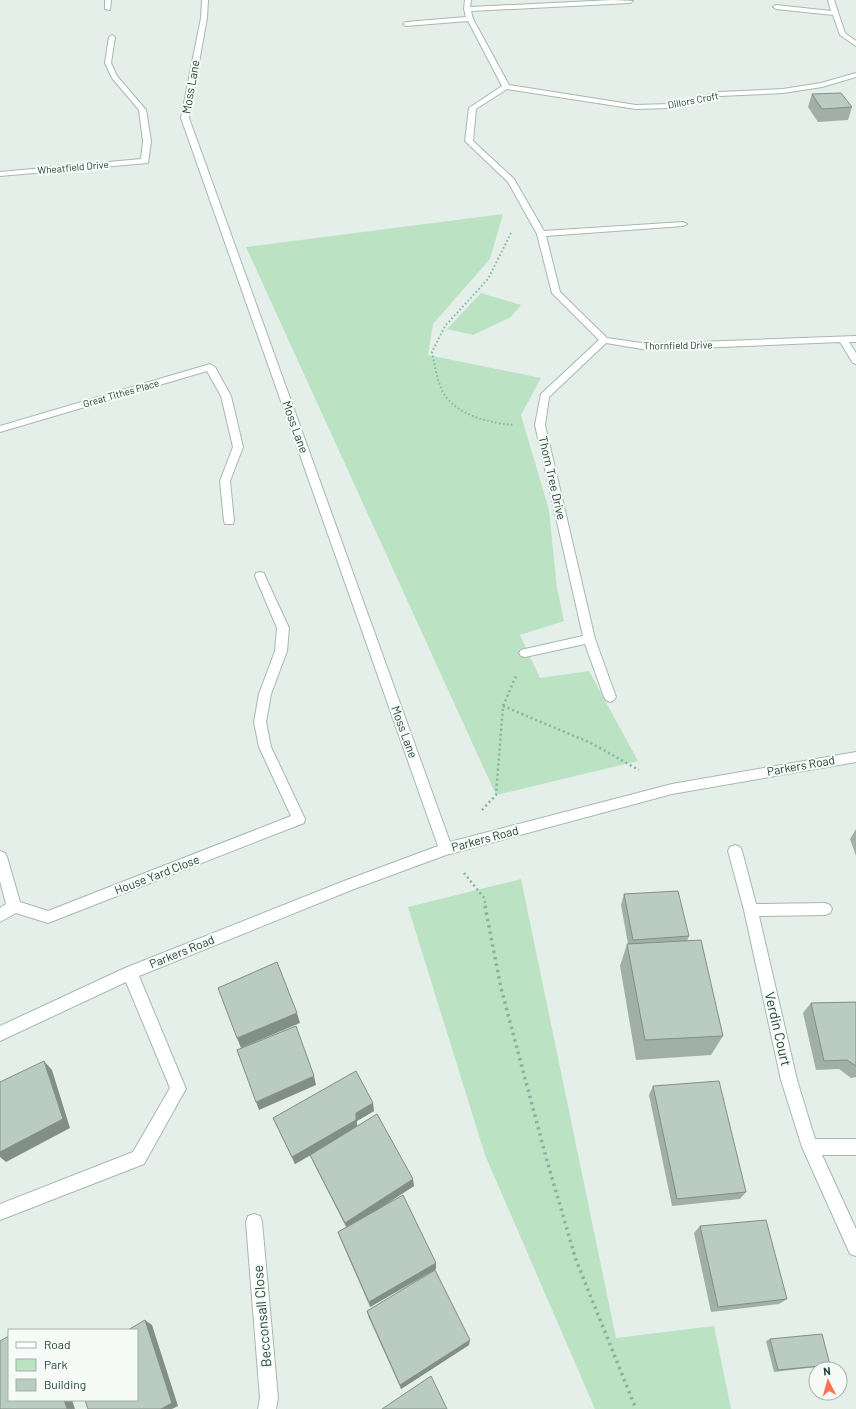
<svg xmlns="http://www.w3.org/2000/svg" width="856" height="1409" viewBox="0 0 856 1409" font-family="Barlow,sans-serif">
<style>
.green{fill:#bce2c4}
.lines{fill:none;stroke-linecap:round;stroke-linejoin:round}
.minor-casing{stroke:#a6b8b1;stroke-width:2}
.path-far2{stroke:#82b6a3;stroke-width:2;stroke-dasharray:1.5 2.5;stroke-linecap:butt}
.path-far1{stroke:#82b6a3;stroke-width:2.5;stroke-dasharray:2 3;stroke-linecap:butt}
.path{stroke:#82b6a3;stroke-width:3.5;stroke-dasharray:2.5 4;stroke-linecap:butt}
.minor{fill:#fff;fill-rule:evenodd}
.wall{fill:#a0afa8}
.shaded-wall{fill:#828e88}
.building{fill:#bacbc3;stroke:#828e88}
.labels{text-anchor:middle;stroke-width:4;stroke-linejoin:round;paint-order:stroke}
.far-street-label{font-size:10px;fill:#214439;stroke:#f6fbf8}
.street-label{font-size:12px;fill:#214439;stroke:#f6fbf8}
.near-street-label{font-size:14px;fill:#214439;stroke:#f6fbf8}
</style>
<rect width="100%" height="100%" fill="#e5efea"/>
<path class="green" d="M503,214L490,259L433,324L428,355L541,378L521,415L549,510L557,588L564,621L520,635L540,678L589,671L638,761L496,795L246,247Z
M481,293L521,305L511,317L473,335L447,329Z
M521,879L616,1338L714,1326L731,1409H595L485,1155L408,907Z"/>
<g class="lines">
<defs>
<path id="minor" d="M105,0H111L110,10L105,9Z
M202,0H208L207,18L189,118L450,842L672,784L856,752V762L672,794L446,855L354,889L139,976L186,1089L183,1094L144,1164L0,1220V1204L133,1152L170,1088L126,982L0,1041V1026L125,968L344,881L438,846L181,118L201,18Z
M465,0H471L470,7L613,0L633,1L630,3L471,11L473,19L509,85L636,105L670,104L720,92L783,89L821,83L856,73V77L822,87L783,93L720,96L670,108L636,109L507,89L476,109L473,141L514,179L544,231L683,222L687,224L683,226L546,236L560,292L607,338L648,344L856,336V342H849L856,353V364L853,363L840,342L648,350L606,343L549,397L545,425L595,639L616,697L614,700L610,702L606,700L604,697L585,644L525,657L521,656L519,653L521,650L525,649L583,636L535,425L541,394L599,340L552,293L537,234L508,182L465,141L469,108L502,86L468,21L406,26L403,24L406,22L466,17L464,9Z
M828,0H834L845,33L856,41V46L840,35L833,15L776,9L773,7L776,5L831,11Z
M112,35L115,37L111,63L117,76L146,110L151,141L148,163L0,176V172L141,159L143,141L139,110L112,78L105,63L109,37Z
M210,364L215,367L231,396L243,447L230,481L234,521L233,524H225L224,521L220,481L233,447L221,396L207,371L0,432V426Z
M260,572L264,573L265,576L289,628L287,651L271,694L266,722L271,747L305,819L304,823L48,923L16,913L0,922V908L6,904L0,881V851L5,853L7,857L20,902L48,911L291,816L259,747L254,722L259,694L275,651L277,628L255,576L256,573Z
M735,845L740,847L742,851L756,904L825,903L830,905L832,909L830,913L825,915L759,916L797,1080L815,1139H856V1155H822L856,1229V1256L850,1254L802,1147L781,1080L744,910L728,851L730,847Z
M254,1214L260,1216L262,1222L278,1398L276,1409H258L260,1398L246,1222L248,1216Z"/>
</defs>
<use href="#minor" class="minor-casing"/>
<path class="path-far2" d="M511,233L488,279L445,326L432,352C435,366 437,382 444,394C458,416 490,423 514,425"/>
<path class="path-far1" d="M503,706L591,743L639,770
M482,810L496,795L503,706L516,676
M464,873L484,898L486,907"/>
<path class="path" d="M485,906L501,988L547,1161L576,1260L636,1409"/>
<use href="#minor" class="minor"/>
</g>
<path class="wall" d="M812,94L852,107L848,120L818,122L808,107Z
M856,829V856L850,839Z
M624,894L689,936L687,941L723,1036L711,1055L636,1060L620,966L627,944H628L621,905Z
M856,1002V1077L851,1078L839,1069L816,1070L803,1013L811,1003Z
M653,1086L746,1192L740,1199L672,1206L649,1095Z
M374,1111L357,1121V1126L414,1186L382,1207L436,1269L370,1307L340,1238L338,1232L346,1227L313,1162L311,1155L295,1164L277,1126L273,1118Z
M700,1226L787,1299L779,1304L711,1312L694,1233Z
M367,1311L469,1345L401,1389L368,1316Z
M770,1339L830,1365L825,1366L774,1372L766,1341Z"/>
<path class="shaded-wall" d="M297,1013L300,1023L241,1048L237,1038Z
M44,1061L52,1070L70,1128L6,1162L0,1157V1152Z
M314,1076L316,1085L259,1110L256,1102Z
M373,1103L374,1111L357,1121V1128L295,1164L292,1157L356,1113Z
M413,1179L414,1186L347,1229L345,1223Z
M436,1263V1269L370,1307L369,1302Z
M145,1320L152,1325L178,1406L172,1409H161Z
M470,1340L469,1345L401,1389L400,1385Z
M64,1400H72L75,1409H67Z"/>
<path class="building" d="M841,93L852,107L822,109L812,94Z
M678,891L689,936L633,940L624,894Z
M701,940L723,1036L645,1040L627,944Z
M277,962L297,1013L237,1038L218,988Z
M856,1002V1066L847,1060L824,1061L811,1003Z
M296,1026L314,1076L256,1102L237,1050Z
M44,1061L63,1119L0,1152V1082Z
M356,1071L373,1103L356,1113V1120L292,1157L273,1118Z
M719,1081L746,1192L677,1199L653,1086Z
M377,1114L413,1179L345,1223L310,1155Z
M403,1195L436,1263L369,1302L338,1232Z
M766,1220L787,1299L718,1307L700,1226Z
M435,1270L470,1340L400,1385L367,1311Z
M145,1320L172,1403L161,1409H88L85,1400H137V1330H128Z
M822,1334L830,1365L778,1370L770,1339Z
M9,1336V1400H64L67,1409H0V1341Z
M431,1376L447,1409H382Z"/>
<g class="labels">
<g class="far-street-label">
<text transform="translate(693 100) rotate(-11)" y="4">Dillors Croft</text>
<text transform="translate(73 167) rotate(-5)" y="4">Wheatfield Drive</text>
<text transform="translate(678 345) rotate(-1)" y="4">Thornfield Drive</text>
<text transform="translate(121 393) rotate(-16)" y="4">Great Tithes Place</text>
</g>
<g class="street-label">
<text transform="translate(191 87) rotate(-80)" y="4">Moss Lane</text>
<text transform="translate(295 427) rotate(70)" y="4">Moss Lane</text>
<text transform="translate(552 478) rotate(77)" y="4">Thorn Tree Drive</text>
<text transform="translate(404 732) rotate(70)" y="4">Moss Lane</text>
<text transform="translate(801 766) rotate(-10)" y="4">Parkers Road</text>
<text transform="translate(485 839) rotate(-15)" y="4">Parkers Road</text>
<text transform="translate(157 875) rotate(-21)" y="4">House Yard Close</text>
<text transform="translate(182 952) rotate(-22)" y="4">Parkers Road</text>
</g>
<g class="near-street-label">
<text transform="translate(778 1029) rotate(77)" y="5">Verdin Court</text>
<text transform="translate(262 1316) rotate(-95)" y="5">Becconsall Close</text>
</g>
</g>
<rect x="8" y="1329" width="130" height="72" fill="#f6fbf8" stroke="#a1b2ac"/>
<rect x="16" y="1342" width="20" height="6" fill="#ffffff" stroke="#a1b2ac"/>
<text x="44" y="1349" font-size="12" fill="#214439">Road</text>
<rect x="16" y="1359" width="20" height="12" fill="#bce2c4" stroke="#a1b2ac"/>
<text x="44" y="1369" font-size="12" fill="#214439">Park</text>
<rect x="16" y="1379" width="20" height="12" fill="#bacbc3" stroke="#a1b2ac"/>
<text x="44" y="1389" font-size="12" fill="#214439">Building</text>
<g transform="translate(828 1381) rotate(354)"><circle r="19" fill="#f6fbf8" stroke="#a1b2ac"/>
<path d="M0-3L7 15L0 10L-7 15Z" fill="#ff7353"/>
<text y="-6" font-size="11" font-weight="bold" text-anchor="middle" fill="#214439">N</text>
</g>
</svg>
